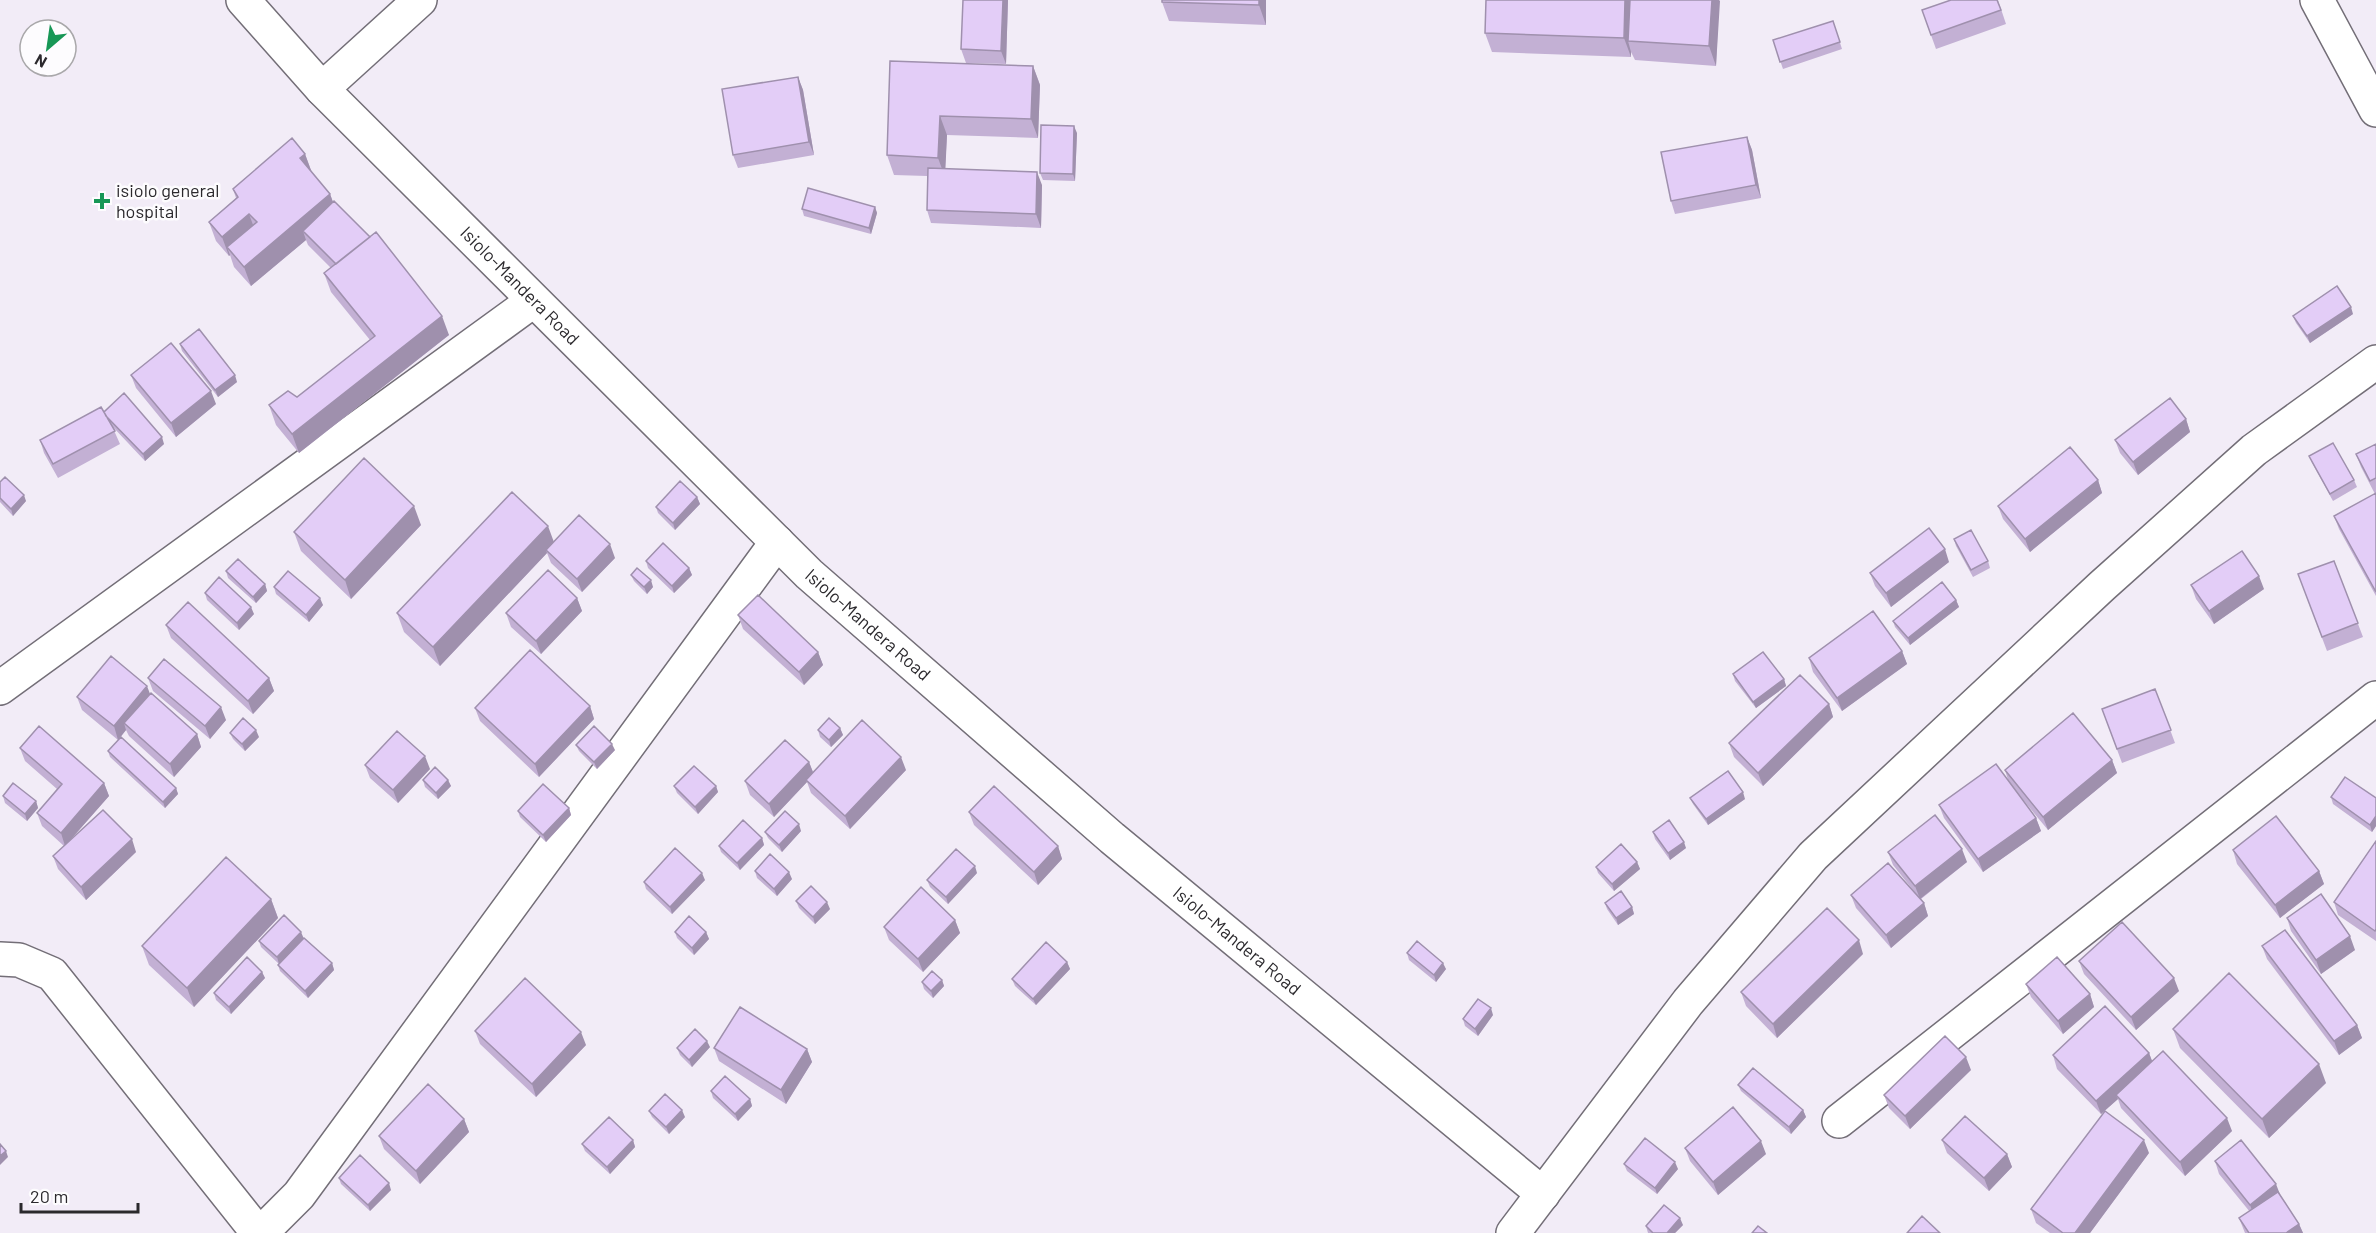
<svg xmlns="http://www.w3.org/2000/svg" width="2376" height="1233" viewBox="0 0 2376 1233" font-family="Barlow,sans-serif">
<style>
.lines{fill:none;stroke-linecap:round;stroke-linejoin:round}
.street-casing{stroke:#736e77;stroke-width:36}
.highway-casing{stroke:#736e77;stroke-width:36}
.street{stroke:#fff;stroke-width:33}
.highway{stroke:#fff;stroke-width:33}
.wall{fill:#c3b0d4}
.shaded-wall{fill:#9f90ad}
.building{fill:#e3cdf7;stroke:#9f90ad;stroke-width:1.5}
.poi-dot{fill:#179756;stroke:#fdfcfe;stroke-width:2}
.labels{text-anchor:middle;stroke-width:5;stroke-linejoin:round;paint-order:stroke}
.poi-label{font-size:18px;fill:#2b292d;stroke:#fdfcfe;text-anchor:start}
.street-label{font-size:18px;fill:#2b292d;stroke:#fdfcfe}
</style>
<rect width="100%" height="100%" fill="#f2ecf7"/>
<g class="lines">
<defs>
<path id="street" d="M2317,0L2376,110
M322,89L420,0
M0,688L533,301
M0,959L19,960L52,974L258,1233
M1839,1121L2376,698
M261,1233L299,1195L777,542"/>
<g id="highway">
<path id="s1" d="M243,0L322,89L809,574L1112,838L1543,1194"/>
<path d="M1513,1233L1688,1002L1813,856L2102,586L2254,450L2376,362"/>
</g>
</defs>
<use href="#street" class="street-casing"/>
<use href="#highway" class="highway-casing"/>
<use href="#street" class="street"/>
<use href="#highway" class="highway"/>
</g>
<path class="wall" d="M1008,0L1006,64L966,63L961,49Z
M1266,0V25L1169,21L1162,2Z
M1486,0H1719L1716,66L1635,60L1631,52V57L1492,52L1485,33Z
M1998,0L2006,24L1936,49L1922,10Z
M1833,21L1842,49L1783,69L1773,40Z
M890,61L1033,66L1040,85L1038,138L947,135L945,168L1042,185L1041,228L931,223L927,210V176L894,175L887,155Z
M798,77L803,90L814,155L738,168L733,155Z
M1077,133L1075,181L1043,180L1040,173Z
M1747,137L1752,150L1761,198L1675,214L1671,201Z
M305,154L312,173L330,194L333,202L449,335L299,453L276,425L269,405L297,397L370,340L331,292L324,273L331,268L308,245L306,240L251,286L234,267L230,255L229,256L216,241L209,222L236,198L233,189Z
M875,207L877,213L871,234L804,216L802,209Z
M2353,314L2310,343L2296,323L2293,316Z
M180,344L237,382L218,397L182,351Z
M131,375L216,404L176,437L136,388Z
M104,412L164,444L145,461L112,426L120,444L58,478L44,453L40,440Z
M2186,419L2190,432L2138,475L2120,453L2115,440Z
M2376,444V596L2339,529L2334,516L2375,494L2361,467L2356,454Z
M2309,456L2354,480L2357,487L2333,501L2312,463Z
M2098,480L2102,493L2030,552L2003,519L1998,506Z
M0,482L26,501L13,516L0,502Z
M697,497L700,504L675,530L658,513L656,507Z
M421,525L351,599L301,551L294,532Z
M1954,539L1988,561L1990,568L1973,577L1956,546Z
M554,542L615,558L582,592L551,563L547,553L440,666L404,632L397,613Z
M646,561L689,568L692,575L674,593L648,568Z
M2334,561L2363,637L2327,651L2298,574Z
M1949,562L1891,607L1875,586L1870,573Z
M226,571L265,584L267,591L256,603L228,578Z
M631,575L653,587L647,594L634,581Z
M2191,585L2264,589L2214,624L2196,599Z
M274,587L323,605L309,622L276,594Z
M205,593L254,614L239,630L207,600Z
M577,598L582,611L541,654L511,627L506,613Z
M1956,600L1959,607L1910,645L1895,627L1893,621Z
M738,615L818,652L823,665L804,685L743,629Z
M166,625L269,678L274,691L253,714L171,638Z
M1902,651L1907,664L1842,711L1813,672L1809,658Z
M1733,674L1784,679L1786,686L1756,708L1735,681Z
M148,678L226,720L210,739L153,691Z
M2155,689L2175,743L2122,763L2102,709Z
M150,694L197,734L201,747L174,777L129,736L126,730L119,739L176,788L178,794L165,808L110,757L108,751L118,740L82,710L77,697Z
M1829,704L1833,717L1763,786L1734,757L1729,743Z
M590,706L594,719L539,777L480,721L475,708Z
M840,728L843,735L831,747L820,737L818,730Z
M230,733L259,737L245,751L233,739Z
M576,745L615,750L597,769L579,751Z
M20,748L104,783L109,796L72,838L136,852L86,900L58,869L53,856L64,846L42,826L37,813L57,789L25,761Z
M2112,760L2117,773L2048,830L2019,795L2036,818L2041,831L1983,872L1944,818L1939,805L2008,780L2005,770Z
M809,762L813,772L906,770L850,829L811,793L807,782L774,817L750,795L745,781Z
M365,765L430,769L398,803L370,778Z
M423,780H448L451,786L438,799L425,787Z
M674,786H716L718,792L698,814L677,793Z
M3,796L36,801L38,808L27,821L5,803Z
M2331,797L2376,798V826L2372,832L2333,804Z
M1690,798L1745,799L1708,825L1693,804Z
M569,808L571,815L546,842L520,817L518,811Z
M969,812L1058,846L1062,859L1038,885L974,825Z
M801,831L782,852L768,838L765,832Z
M1653,832L1686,848L1670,860L1655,839Z
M762,838L764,845L740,870L721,852L719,846Z
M2376,841V941L2338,915L2334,902Z
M2233,850L2319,871L2324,884L2280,918L2237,864Z
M1888,852L1967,862L1921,899L1924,903L1928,916L1891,948L1856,908L1851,895H1917L1893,865Z
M1637,862L1640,869L1614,891L1598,873L1596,867Z
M755,871L792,879L777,896L757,878Z
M977,873L948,904L930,887L927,880Z
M705,880L672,914L646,889L644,882Z
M271,899L278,918L194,1007L149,965L142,946Z
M796,901L830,909L815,924L799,908Z
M1605,903L1632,907L1634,914L1618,925L1607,909Z
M2287,918L2355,950L2321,974L2291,931Z
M955,920L960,933L923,972L889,940L884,927Z
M675,932H706L709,939L694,955L677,938Z
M304,938L332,963L334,970L308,998L280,971L278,965L279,964L261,947L259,941Z
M2262,946L2357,1025L2362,1038L2339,1055L2267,959Z
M1407,953L1446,969L1436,982L1409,960Z
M1863,954L1777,1038L1746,1006L1741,992Z
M2079,961L2179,991L2136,1030L2084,974Z
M1067,962L1070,969L1036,1005L1015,986L1012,979Z
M262,972L265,978L231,1014L216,1000L214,993Z
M942,980L944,986L933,998L924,989L922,982Z
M2026,984L2090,994L2094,1007L2063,1034L2031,997Z
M1493,1015L1478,1036L1465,1026L1463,1019Z
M2173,1029L2326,1083L2269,1138L2180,1048Z
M475,1031L586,1045L536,1097L480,1044Z
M710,1047L692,1067L680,1055L677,1048Z
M714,1048L807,1049L812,1062L786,1104L719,1061Z
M2149,1053L2152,1061L2232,1131L2185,1176L2121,1108L2118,1099L2101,1114L2057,1069L2053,1055Z
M1971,1070L1910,1129L1889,1108L1884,1095Z
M1738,1085L1803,1110L1806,1117L1791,1134L1741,1091Z
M711,1091L750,1099L752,1106L738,1121L713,1098Z
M649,1111L685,1117L669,1134L652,1117Z
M464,1119L469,1132L420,1184L384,1149L379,1136Z
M633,1140L635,1147L610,1174L585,1151L582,1144Z
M1942,1140L2007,1154L2012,1167L1989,1191L1947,1153Z
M1685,1148L1766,1154L1718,1195L1690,1161Z
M2149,1153L2090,1233H2050L2036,1223L2031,1209Z
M2215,1161L2281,1196L2299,1224L2303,1233H2245L2239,1218L2250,1212L2219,1174Z
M1624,1164L1678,1169L1657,1194L1627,1171Z
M339,1178L391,1190L370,1211L341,1184Z
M1683,1225L1675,1233H1648L1646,1226Z"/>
<path class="shaded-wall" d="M1003,0H1008L1006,64L1001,51Z
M1259,0H1266V25L1259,5Z
M1625,0H1633L1628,41L1631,52V57L1624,38Z
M1712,0H1719L1720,1L1716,66L1709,46Z
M1033,66L1040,85L1038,138L1031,119Z
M798,77L803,90L814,155L809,142Z
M940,116L947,135L945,177L938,158Z
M1074,126L1077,133L1075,181L1073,174Z
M1747,137L1752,150L1761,198L1756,185Z
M305,154L312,173L300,158Z
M1037,172L1042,185L1041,228L1036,214Z
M330,194L337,213L303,231L306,240L251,286L244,267Z
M875,207L877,213L871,234L869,228Z
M249,214L256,233L227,247L230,255L229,256L222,237Z
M2351,307L2353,314L2310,343L2307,336Z
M442,316L449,335L299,453L292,434Z
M235,375L237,382L218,397L215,390Z
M211,391L216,404L176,437L171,423Z
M2186,419L2190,432L2138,475L2133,462Z
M162,437L164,444L145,461L143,454Z
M2098,480L2102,493L2030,552L2025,539Z
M24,495L26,501L13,516L11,509Z
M697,497L700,504L675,530L673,523Z
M414,506L421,525L351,599L345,580Z
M548,526L555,545L546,550L547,553L440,666L433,647Z
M610,544L615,558L582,592L577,579Z
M1945,549L1949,562L1891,607L1886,593Z
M689,568L692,575L674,593L672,586Z
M2259,576L2264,589L2214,624L2209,611Z
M651,580L653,587L647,594L644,587Z
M265,584L267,591L256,603L253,597Z
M320,598L323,605L309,622L306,615Z
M577,598L582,611L541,654L536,641Z
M1956,600L1959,607L1910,645L1908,638Z
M251,607L254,614L239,630L237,623Z
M1902,651L1907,664L1842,711L1837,698Z
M818,652L823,665L804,685L799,672Z
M269,678L274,691L253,714L248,701Z
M1784,679L1786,686L1756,708L1753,702Z
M147,686L152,699L124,723L126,730L118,740L114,726Z
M1829,704L1833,717L1763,786L1758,773Z
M590,706L594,719L539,777L535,764Z
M221,707L226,720L210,739L205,726Z
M840,728L843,735L831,747L829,740Z
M256,730L259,737L245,751L242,744Z
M197,734L201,747L174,777L170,764Z
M612,744L615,750L597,769L594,762Z
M425,756L430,769L398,803L393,790Z
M901,757L906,770L850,829L845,816Z
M2112,760L2117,773L2048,830L2043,817Z
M809,762L814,775L806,780L807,782L774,817L769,804Z
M448,780L451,786L438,799L436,793Z
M104,783L109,796L65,846L61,833Z
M716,786L718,792L698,814L695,807Z
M176,788L178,794L165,808L163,802Z
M1743,792L1745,799L1708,825L1706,819Z
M36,801L38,808L27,821L25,814Z
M569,808L571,815L546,842L543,835Z
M2376,816V826L2372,832L2370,825Z
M2036,818L2041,831L1983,872L1978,859Z
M799,824L801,831L782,852L779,845Z
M762,838L764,845L740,870L737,863Z
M132,839L136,852L86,900L81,887Z
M1684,842L1686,848L1670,860L1668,853Z
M1058,846L1062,859L1038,885L1034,872Z
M1962,849L1967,862L1920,899L1915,886Z
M1637,862L1640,869L1614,891L1612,884Z
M975,866L977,873L948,904L946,897Z
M2319,871L2324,884L2280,918L2275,905Z
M789,872L792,879L777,896L774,889Z
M702,873L705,880L672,914L670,907Z
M271,899L278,918L194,1007L187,988Z
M827,902L830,909L815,924L813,917Z
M1924,903L1928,916L1891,948L1886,935Z
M1632,907L1634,914L1618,925L1616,918Z
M955,920L960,933L923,972L918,959Z
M301,932L304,939L279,964L277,957Z
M706,932L709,939L694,955L692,948Z
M2350,936L2355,950L2321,974L2316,960Z
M1859,940L1863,954L1777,1038L1773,1024Z
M1067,962L1070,969L1036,1005L1033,999Z
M332,963L334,970L308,998L305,991Z
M1443,963L1446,969L1436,982L1434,975Z
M262,972L265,978L231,1014L229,1007Z
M2174,978L2179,991L2136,1030L2131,1017Z
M942,980L944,986L933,998L931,991Z
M2090,994L2094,1007L2063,1034L2058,1021Z
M1491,1008L1493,1015L1478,1036L1475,1029Z
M2357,1025L2362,1038L2339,1055L2334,1041Z
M581,1032L586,1045L536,1097L532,1084Z
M707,1041L710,1047L692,1067L689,1060Z
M807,1049L812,1062L786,1104L781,1090Z
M2149,1053L2154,1066L2116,1095L2118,1099L2101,1114L2096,1101Z
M1966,1057L1971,1070L1910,1129L1905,1116Z
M2319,1064L2326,1083L2269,1138L2262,1119Z
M750,1099L752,1106L738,1121L735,1114Z
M682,1110L685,1117L669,1134L666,1127Z
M1803,1110L1806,1117L1791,1134L1789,1127Z
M2227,1118L2232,1131L2185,1176L2180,1162Z
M464,1119L469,1132L420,1184L416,1171Z
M633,1140L635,1147L610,1174L607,1167Z
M2144,1140L2149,1153L2090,1233H2075Z
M1761,1141L1766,1154L1718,1195L1713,1182Z
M6,1151L8,1157L0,1165V1156Z
M2007,1154L2012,1167L1989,1191L1984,1178Z
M1675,1162L1678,1169L1657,1194L1655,1188Z
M389,1183L391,1190L370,1211L368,1205Z
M2276,1184L2281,1197L2255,1218L2250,1205Z
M1680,1218L1683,1225L1675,1233H1667Z
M2299,1224L2303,1233H2286Z"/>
<path class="building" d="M963,0H1003L1001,51L961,49Z
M1162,0H1259V5L1162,2Z
M1486,0H1625L1624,38L1485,33Z
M1630,0H1712L1709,46L1628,41Z
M1951,0H1997L2001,10L1931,35L1922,10Z
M1833,21L1840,42L1780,62L1773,40Z
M890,61L1033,66L1031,119L940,116L938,158L887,155Z
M798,77L809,142L733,155L722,89Z
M1041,125L1074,126L1073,174L1040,173Z
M1747,137L1756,185L1671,201L1661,152Z
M292,138L305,154L300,158L330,194L244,267L227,247L257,222L249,214L222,237L209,222L238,197L233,189Z
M928,168L1037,172L1036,214L927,210Z
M808,188L875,207L869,228L802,209Z
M334,201L370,237L336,264L303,231Z
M376,232L442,316L292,434L269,405L288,391L297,397L375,336L324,273Z
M2337,286L2351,307L2307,336L2293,316Z
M199,329L235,375L215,390L180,344Z
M171,343L211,391L171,423L131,375Z
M124,393L162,437L143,454L106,416L104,412Z
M2170,398L2186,419L2133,462L2115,440Z
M101,407L115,431L53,464L40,440Z
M2333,443L2354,480L2330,494L2309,456Z
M2376,444V478L2370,481L2356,454Z
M2070,447L2098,480L2025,539L1998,506Z
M364,458L414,506L345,580L294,532Z
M5,477L24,495L11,509L0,498V482Z
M680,481L697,497L673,523L656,507Z
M512,492L548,526L433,647L397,613Z
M2376,493V592L2334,516Z
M579,515L610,544L577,579L546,550Z
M1929,528L1945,549L1886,593L1870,573Z
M1971,530L1988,561L1971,570L1954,539Z
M663,543L689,568L672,586L646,561Z
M2242,551L2259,576L2209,611L2191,585Z
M238,559L265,584L253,597L226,571Z
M2334,561L2358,623L2322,637L2298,574Z
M637,568L651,580L644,587L631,575Z
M548,570L577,598L536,641L506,613Z
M288,571L320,598L306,615L274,587Z
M219,577L251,607L237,623L205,593Z
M1942,582L1956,600L1908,638L1893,621Z
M758,595L818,652L799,672L738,615Z
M188,602L269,678L248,701L166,625Z
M1873,611L1902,651L1837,698L1809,658Z
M530,650L590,706L535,764L475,708Z
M1763,652L1784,679L1753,702L1733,674Z
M111,656L147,686L114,726L77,697Z
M164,659L221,707L205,726L148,678Z
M1800,675L1829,704L1758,773L1729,743Z
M2155,689L2171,730L2117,749L2102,709Z
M151,693L197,734L170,764L124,723Z
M2073,713L2112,760L2043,817L2005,770Z
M243,718L256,730L242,744L230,733Z
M829,718L840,728L829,740L818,730Z
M862,720L901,757L845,816L806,780Z
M39,726L104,783L61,833L37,813L62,784L20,748Z
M594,726L612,744L594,762L576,745Z
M397,731L425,756L393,790L365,765Z
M121,737L176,788L163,802L108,751Z
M785,740L809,762L769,804L745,781Z
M1996,764L2036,818L1978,859L1939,805Z
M694,766L716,786L695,807L674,786Z
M435,767L448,780L436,793L423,780Z
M1728,771L1743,792L1706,819L1690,798Z
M2345,777L2376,798V816L2370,825L2331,797Z
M13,783L36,801L25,814L3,796Z
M543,784L569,808L543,835L518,811Z
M994,786L1058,846L1034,872L969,812Z
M103,810L132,839L81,887L53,856Z
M785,811L799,824L779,845L765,832Z
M1935,815L1962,849L1915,886L1888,852Z
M2276,816L2319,871L2275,905L2233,850Z
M743,820L762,838L737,863L719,846Z
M1669,820L1684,842L1668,853L1653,832Z
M2376,841V929L2375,931L2334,902Z
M1621,844L1637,862L1612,884L1596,867Z
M675,848L702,873L670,907L644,882Z
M956,849L975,866L946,897L927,880Z
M770,854L789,872L774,889L755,871Z
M226,857L271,899L187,988L142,946Z
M1888,863L1924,903L1886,935L1851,895Z
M811,886L827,902L813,917L796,901Z
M921,887L955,920L918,959L884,927Z
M1621,891L1632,907L1616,918L1605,903Z
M2321,894L2350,936L2316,960L2287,918Z
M1827,908L1859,940L1773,1024L1741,992Z
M284,915L301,932L277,957L259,941Z
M689,916L706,932L692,948L675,932Z
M2122,922L2174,978L2131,1017L2079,961Z
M2285,930L2357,1025L2334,1041L2262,946Z
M304,938L332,963L305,991L278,965Z
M1417,941L1443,963L1434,975L1407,953Z
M1046,942L1067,962L1033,999L1012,979Z
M247,957L262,972L229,1007L214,993Z
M2057,957L2090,994L2058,1021L2026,984Z
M932,971L942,980L931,991L922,982Z
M2229,973L2319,1064L2262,1119L2173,1029Z
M525,978L581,1032L532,1084L475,1031Z
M1478,999L1491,1008L1475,1029L1463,1019Z
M2105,1006L2149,1053L2096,1101L2053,1055Z
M740,1007L807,1049L781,1090L714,1048Z
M695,1029L707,1041L689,1060L677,1048Z
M1945,1036L1966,1057L1905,1116L1884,1095Z
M2163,1051L2227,1118L2180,1162L2116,1095Z
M1753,1068L1803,1110L1789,1127L1738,1085Z
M725,1076L750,1099L735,1114L711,1091Z
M428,1084L464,1119L416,1171L379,1136Z
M665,1094L682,1110L666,1127L649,1111Z
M1733,1107L1761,1141L1713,1182L1685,1148Z
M2105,1111L2144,1140L2075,1233H2063L2031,1209Z
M1965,1116L2007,1154L1984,1178L1942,1140Z
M609,1117L633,1140L607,1167L582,1144Z
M1645,1138L1675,1162L1655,1188L1624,1164Z
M2241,1140L2276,1184L2250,1205L2215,1161Z
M0,1144L6,1151L0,1156Z
M360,1155L389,1183L368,1205L339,1178Z
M2278,1192L2299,1224L2286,1233H2249L2239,1218Z
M1664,1205L1680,1218L1667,1233H1653L1646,1226Z
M1922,1216L1940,1233H1907Z
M1758,1226L1767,1233H1752Z"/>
<path class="poi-dot" d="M99 192h6v6h6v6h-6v6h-6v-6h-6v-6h6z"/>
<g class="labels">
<g class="poi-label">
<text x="116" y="197">isiolo general<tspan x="116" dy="21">hospital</tspan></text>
</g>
<g class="street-label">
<text dy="6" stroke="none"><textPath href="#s1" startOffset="398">Isiolo-Mandera Road</textPath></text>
<text dy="6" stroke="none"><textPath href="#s1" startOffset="884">Isiolo-Mandera Road</textPath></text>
<text dy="6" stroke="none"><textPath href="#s1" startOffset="1370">Isiolo-Mandera Road</textPath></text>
</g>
</g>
<g transform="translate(48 48) rotate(209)"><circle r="28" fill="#fdfcfe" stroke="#a9a8aa" stroke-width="1.5"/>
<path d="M0-4.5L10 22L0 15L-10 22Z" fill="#179756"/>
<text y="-9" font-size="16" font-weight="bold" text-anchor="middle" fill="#2b292d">N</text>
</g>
<path d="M21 1203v9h117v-9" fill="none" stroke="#2b292d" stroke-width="3"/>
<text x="30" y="1203" font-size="18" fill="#2b292d" stroke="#fdfcfe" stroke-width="4.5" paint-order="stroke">20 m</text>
</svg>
